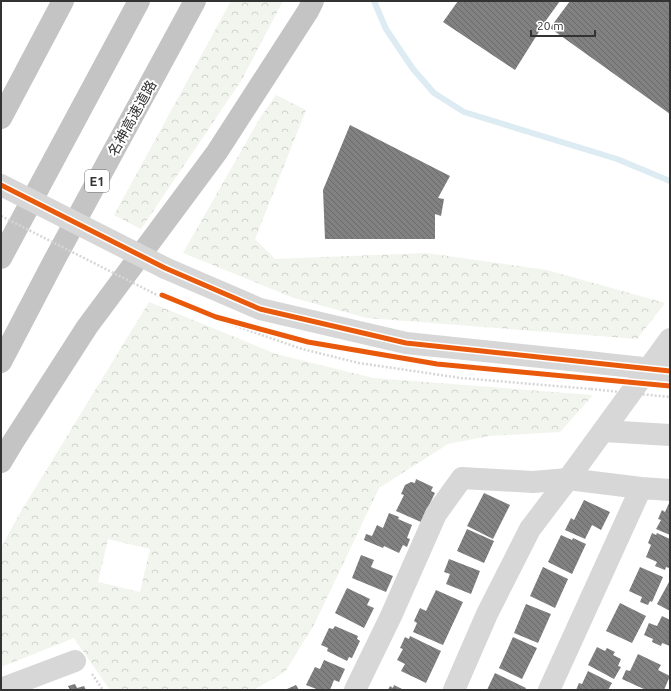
<svg xmlns="http://www.w3.org/2000/svg" width="671" height="691" viewBox="0 0 671 691" font-family="Ubuntu,'Noto Sans JP',sans-serif">
<style>
.forest{fill:url(#forest-crowns);fill-rule:evenodd}
.lines{fill:none;stroke-linecap:round;stroke-linejoin:round}
.stream{stroke:#ddebf3;stroke-width:6}
.building{fill:url(#building-back-hatch)}
.path{stroke:#d6d6d6;stroke-width:2.5;stroke-dasharray:2 2;stroke-linecap:butt}
.minor{stroke:#d7d7d7;stroke-width:22}
.tertiary{stroke:#d7d7d7;stroke-width:22}
.motorway{stroke:#c4c4c4;stroke-width:22}
.path-bridge{stroke:#d6d6d6;stroke-width:2.5;stroke-dasharray:2 2;stroke-linecap:butt}
.tertiary-bridge{stroke:#d7d7d7;stroke-width:22}
.cycleway-casing{stroke:#fff;stroke-width:8}
.cycleway{stroke:#e8590c;stroke-width:5}
.labels{text-anchor:middle;stroke-width:4;stroke-linejoin:round;paint-order:stroke}
.shield{fill:#fff;stroke:#707070;stroke-width:1}
.shield-label{font-size:13px;font-weight:bold;fill:#333}
.street-label{font-size:14px;fill:#333;stroke:#fff}
</style>
<defs>
<pattern id="forest-crowns" width="20" height="18" patternUnits="userSpaceOnUse"><rect width="20" height="18" fill="#f1f5ed"/><path d="M2 6a3 3 0 1 1 6 0M12 15a3 3 0 1 1 6 0" fill="none" stroke="#cfd2cc"/></pattern>
<pattern id="building-back-hatch" width="6" height="6" patternUnits="userSpaceOnUse"><rect width="6" height="6" fill="#818181"/><path d="M-1 5l2 2M0 0l6 6M5-1l2 2" fill="none" stroke="#6a6a6a"/></pattern>
</defs>
<rect width="100%" height="100%" fill="#fff"/>
<path class="forest" d="M231,1H283L241,81L141,229L114,215Z
M276,95L306,110L255,239L275,259L426,253L547,270L665,303L637,339L367,318L294,298L183,253L260,118Z
M149,302L276,354L373,378L593,395L560,432L489,436L448,444L379,488L315,623L285,672L253,690H110L74,638L1,667V548L20,513ZM108,539L150,549L140,592L98,582Z"/>
<g class="lines">
<path class="stream" d="M374,1L386,29L413,69L434,93L464,112L617,159L670,181"/>
</g>
<path class="building" d="M458,1H560L547,19L515,70L443,22Z
M570,1H670V114L550,28Z
M350,125L450,176L438,198L444,199L441,216L435,214V239H325L323,190Z
M416,479L433,487L431,491L435,493L421,522L396,511L404,495L401,494L405,485L411,482L415,483Z
M484,493L510,505L493,539L467,526Z
M584,500L610,512L601,530L592,525L585,539L565,530L571,518L574,520Z
M670,501V535L656,529L661,520L658,519L662,510L665,512Z
M389,513L399,517L398,519L412,525L407,538L410,539L407,547L403,545L399,553L384,546L383,548L364,540L366,534L372,536L377,525L383,528Z
M467,529L494,541L484,563L457,551Z
M652,533L656,535L657,533L670,539V566L669,568L666,567L665,570L655,566L657,562L646,557L651,545L648,543Z
M561,535L572,540L573,538L586,544L572,574L548,562Z
M361,555L374,560L371,567L393,576L386,592L352,578Z
M449,559L480,571L471,594L446,584L450,574L444,572Z
M543,567L568,579L555,608L530,596Z
M640,567L663,577L652,602L650,601L648,605L640,602L642,597L629,591Z
M669,582H670V611L657,604Z
M347,588L370,599L367,605L374,608L364,628L335,613Z
M436,590L463,602L443,645L413,632L417,623L414,621L420,608L426,611Z
M620,603L646,616L632,643L606,631Z
M526,604L551,614L538,643L514,633Z
M662,616L670,620V646L662,643L661,646L652,642L653,639L644,635L649,623L657,626Z
M335,626L358,636L357,639L360,641L352,658L349,657L347,661L327,651L328,648L321,645L329,628L333,629Z
M410,636L441,651L426,683L401,671L405,664L397,660L403,649L400,648L405,637L409,639Z
M513,637L537,648L522,679L499,668Z
M597,647L605,651L607,648L615,652L613,655L621,659L618,666L621,667L614,679L588,665Z
M638,654L661,665L658,670L670,676L664,690H646L622,679L626,670L630,671Z
M324,660L345,669L339,682L334,680L330,690H319L306,685L315,667L320,669Z
M588,671L612,683L608,690H576L579,683L582,684Z
M495,673L526,688L525,690H487Z
M75,684L77,688L84,686L86,690H70L68,686Z
M296,685L299,690H288L287,689Z
M394,685L404,690H388L390,686L393,688Z"/>
<g class="lines">
<path class="path" d="M161,297L216,319L302,349L359,363L461,378L591,389
M92,674L103,690"/>
<path class="minor" d="M1,689L75,661
M355,690L391,616L436,514L462,478L533,482L568,479L641,488L670,490
M549,690L641,488"/>
<path class="tertiary" d="M165,268L260,309L406,343L570,360
M604,431L670,435
M454,690L487,614L530,529L568,479L670,339"/>
<path class="motorway" d="M1,118L63,1
M1,258L139,1
M1,362L56,257L195,1
M1,462L13,442L87,327L217,152L308,11L313,1"/>
<path class="path-bridge" d="M1,216L161,297
M591,389L670,397"/>
<path class="tertiary-bridge" d="M1,185L165,268
M570,360L670,371"/>
<defs>
<path id="cycleway" d="M1,185L165,268L260,309L406,343L670,371
M162,295L216,317L308,342L437,364L670,386"/>
</defs>
<use href="#cycleway" class="cycleway-casing"/>
<use href="#cycleway" class="cycleway"/>
</g>
<g class="labels">
<rect class="shield" x="85" y="170" width="24" height="22" rx="3"/>
<g class="shield-label">
<text x="97" y="186">E1</text>
</g>
<g class="street-label">
<text transform="translate(132 118) rotate(-61)" y="5">名神高速道路</text>
</g>
</g>
<rect width="671" height="691" fill="none" stroke="#333333" stroke-width="4"/>
<path d="M531 30v6h64v-6" fill="none" stroke="#333333" stroke-width="2"/>
<text x="537" y="30" font-size="12" fill="#333333" stroke="#ffffff" stroke-width="3" paint-order="stroke">20 m</text>
</svg>
